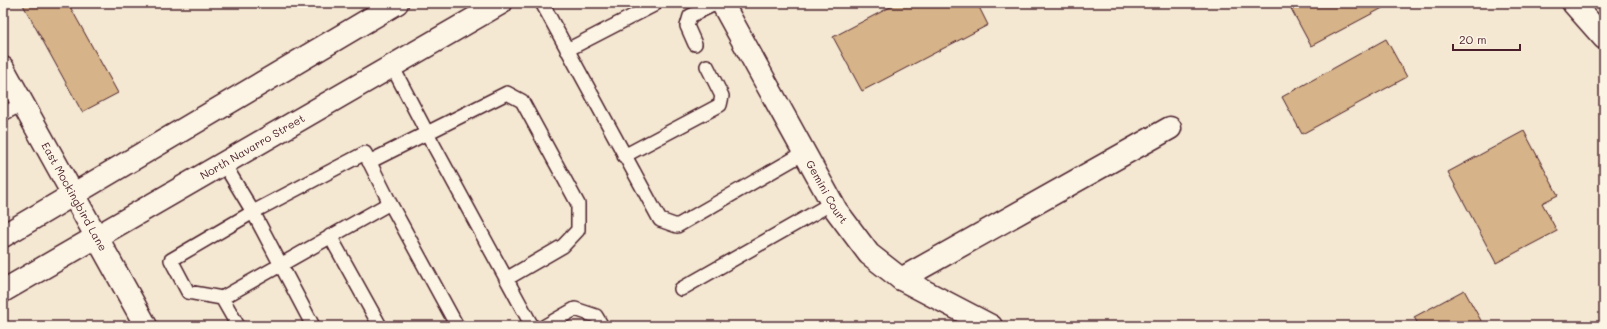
<svg xmlns="http://www.w3.org/2000/svg" width="1607" height="329" viewBox="0 0 1607 329" font-family="Mali,sans-serif">
<style>
.building{fill:#d6b388;stroke:#4a1f2b}
.lines{fill:none;stroke-linecap:round;stroke-linejoin:round}
.lane-casing{stroke:#4a1f2b;stroke-width:16}
.street-casing{stroke:#4a1f2b;stroke-width:25}
.secondary-casing{stroke:#4a1f2b;stroke-width:25}
.primary-casing{stroke:#4a1f2b;stroke-width:25}
.lane{stroke:#fcf5e5;stroke-width:13}
.street{stroke:#fcf5e5;stroke-width:22}
.secondary{stroke:#fcf5e5;stroke-width:22}
.primary{stroke:#fcf5e5;stroke-width:22}
.labels{text-anchor:middle;stroke-width:3.5;stroke-linejoin:round;paint-order:stroke}
.street-label{font-size:11px;fill:#4a1f2b;stroke:#fcf5e5}
</style>
<rect width="100%" height="100%" fill="#f4e8d2"/>
<filter id="ink" filterUnits="userSpaceOnUse"><feTurbulence type="fractalNoise" baseFrequency=".025" numOctaves="2"/><feDisplacementMap in="SourceGraphic" scale="8" xChannelSelector="R" yChannelSelector="G"/><feConvolveMatrix kernelMatrix="1 2 1 2 8 2 1 2 1" color-interpolation-filters="sRGB"/></filter>
<g filter="url(#ink)">
<path class="building" d="M22,3H68L118,93L82,112Z
M898,3H977L988,25L862,91L833,37Z
M1288,3H1392L1311,46Z
M1386,39L1407,77L1302,134L1282,97Z
M1524,131L1558,195L1542,203L1557,231L1496,263L1448,172Z
M1464,290L1484,326H1419L1414,317Z"/>
<g class="lines">
<defs>
<path id="lane" d="M542,3L660,220L677,226L804,153
M695,44L687,26L690,16L717,3
M567,50L654,5
M3,114L22,104
M624,156L720,105L722,96L707,66
M369,162L427,133L392,66
M224,164L253,212L365,153L390,203L457,326
M330,236L380,326
M506,279L563,246L578,230V204L522,101L507,93L427,133L532,326
M681,289L832,203
M222,298L188,292L171,260L253,212L313,326
M238,326L222,298L390,203
M545,326L575,309L596,316L602,326"/>
<g id="street">
<path id="s1" d="M722,3L836,210L869,254L901,279L991,326"/>
<path d="M1573,3L1604,38"/>
<path d="M901,279L1170,128"/>
</g>
<g id="secondary">
<path id="s2" d="M3,68L146,326"/>
</g>
<g id="primary">
<path d="M3,236L397,3"/>
<path id="s3" d="M3,291L501,3"/>
</g>
</defs>
<use href="#lane" class="lane-casing"/>
<use href="#street" class="street-casing"/>
<use href="#secondary" class="secondary-casing"/>
<use href="#primary" class="primary-casing"/>
<use href="#lane" class="lane"/>
<use href="#street" class="street"/>
<use href="#secondary" class="secondary"/>
<use href="#primary" class="primary"/>
</g>
</g>
<g class="labels">
<g class="street-label">
<text dy="4" stroke="none"><textPath href="#s3" startOffset="288">North Navarro Street</textPath></text>
<text dy="4" stroke="none"><textPath href="#s1" startOffset="216">Gemini Court</textPath></text>
<text dy="4" stroke="none"><textPath href="#s2" startOffset="147">East Mockingbird Lane</textPath></text>
</g>
</g>
<rect width="1607" height="329" fill="none" stroke="#fcf5e5" stroke-width="16"/>
<rect x="8" y="8" width="1591" height="313" fill="none" stroke="#4a1f2b" stroke-width="1.5" filter="url(#ink)"/>
<path d="M1453 44v6h67v-6" fill="none" stroke="#4a1f2b" stroke-width="2"/>
<text x="1459" y="44" font-size="12" fill="#4a1f2b" stroke="#fcf5e5" stroke-width="3" paint-order="stroke">20 m</text>
</svg>
